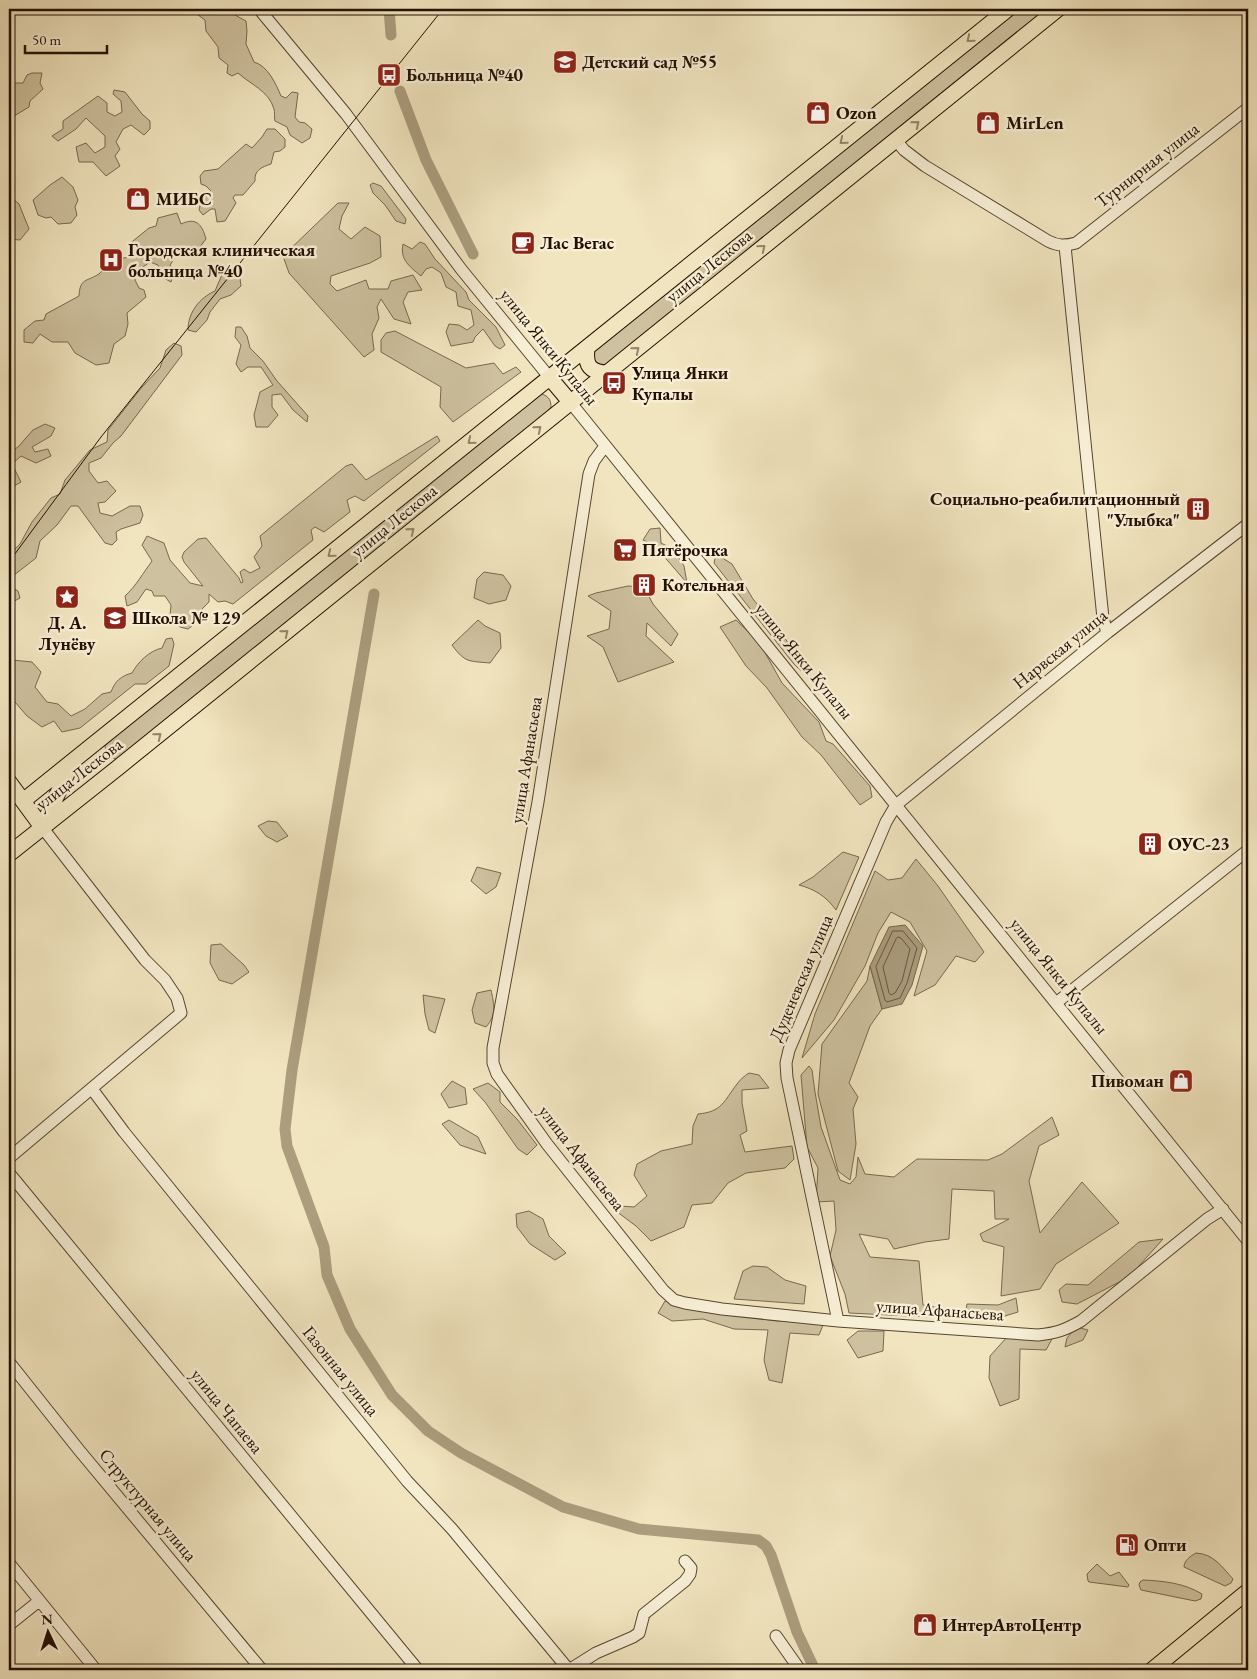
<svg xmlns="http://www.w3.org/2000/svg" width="1257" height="1679" viewBox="0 0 1257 1679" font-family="'EB Garamond',serif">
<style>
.green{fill:#cec19f;stroke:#796850}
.water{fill:#ab9d7e;stroke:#75654c}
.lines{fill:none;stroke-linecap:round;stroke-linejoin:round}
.shore{stroke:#68563f;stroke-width:1}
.canal{stroke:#ab9d7e;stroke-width:11}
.minor-casing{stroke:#574530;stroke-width:13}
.major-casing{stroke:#241000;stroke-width:17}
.minor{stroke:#f6eed5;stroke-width:11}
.major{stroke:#f1e5bf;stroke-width:15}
.tram{stroke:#241000;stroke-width:1}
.oneway{stroke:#958569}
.labels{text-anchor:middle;stroke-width:5;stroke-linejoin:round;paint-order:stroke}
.poi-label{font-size:18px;font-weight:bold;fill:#241000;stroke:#f6eed5;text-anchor:start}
.street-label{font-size:18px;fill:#241000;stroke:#f6eed5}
</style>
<rect width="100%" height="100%" fill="#f1e5bf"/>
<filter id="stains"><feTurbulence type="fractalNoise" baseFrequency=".004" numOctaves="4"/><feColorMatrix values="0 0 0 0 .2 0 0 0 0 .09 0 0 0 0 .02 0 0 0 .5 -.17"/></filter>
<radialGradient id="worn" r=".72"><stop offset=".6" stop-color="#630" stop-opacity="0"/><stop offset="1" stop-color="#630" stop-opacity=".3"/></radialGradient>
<path class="green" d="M197,9H224L246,21L247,31L246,44L254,62C268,66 276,84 281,96L286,98L292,92L298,93L295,117L299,122L305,123L312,129L310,138L302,143L290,135L287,127L275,121C274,117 275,112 274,109C269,91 250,84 238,73L232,76L227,73L228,65L219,58L218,47L206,31L205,20L198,15Z
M1019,9H1051L605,367L593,365V353Z
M32,73H42L40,83L43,89L30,101L29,107L9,119V85L11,83H23L27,75Z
M114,90L125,92L142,114L150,121V129L144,135L131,125L123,129L116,142L120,149L115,156L120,166L106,176L93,162H79L76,147L86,143L95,153L105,147V136L86,118L76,129L58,141L52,136L63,129V121L98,96L107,103V112L115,116L122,112L121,101L113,94Z
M267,129H275L285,139V147L280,151L274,152L271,164C262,167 254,170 255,181L243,195H235L233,198L236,203L225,221L217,222L215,209H211L203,215L199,210L201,201L211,191L206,186L201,184L200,176L204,171L218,169L246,144L252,148L262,137Z
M62,177L73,187L78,200L75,207L77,215L71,223L58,224L51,217L46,218L38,215L33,200L50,185Z
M373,183L381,186L406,219L405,224L396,221L385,205L373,193L370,185Z
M9,195L19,204L29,229L20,240L9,239Z
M338,203H349L342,216L339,229L351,239L365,227L380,236L381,257L370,263L331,276L330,284L337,291L366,280L369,289H388L391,281L413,275L422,290L408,292L403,302L411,324L394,319L381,299L377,307L379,318L372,334L374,350L364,357L289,273L283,256Z
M177,213L181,224C196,217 202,224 206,239L196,252H184L175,248L171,252L174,259L170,265L174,273L171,282L162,277L158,265L150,262L137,271L135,280L139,288L144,290L146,297L127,313L128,324L125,336L114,344L109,363L96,365L75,353L68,342H52L40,334L33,343L24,342V330L35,321L44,320L46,314L79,296C80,278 86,282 99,274C102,271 105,267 108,265C115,259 122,258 131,257L128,245L149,228L156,226L158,218Z
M420,242L425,244L435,259L466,292L469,300L496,327L505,345L500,349L495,346L483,329L475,337L473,342L451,346L446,332L449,324L459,325L467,330L474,325L471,310L458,306L456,292L446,287L441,273L432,267L426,269L421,276C409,266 400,260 403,244L412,249Z
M233,268L239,271L241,286L231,295L220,299L210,312L207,320L196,332L188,330C188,313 199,298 215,291L224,270Z
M236,327H241L247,336L250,348L263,361L277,381L308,416L307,422L293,410L281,394L272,395V407L278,415L268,427H256L254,415L260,392L273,385L261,367H248L241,372L236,364L241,345L235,337Z
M395,331L466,368L494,363L503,374L516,367L521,372L453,422L440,407L441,387L381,352V340L386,333Z
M174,343L181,346L182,355L121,436L113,443L101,458L89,463V471L98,483L107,481L116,491L105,502L98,503L100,513L112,516L130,506H140L143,515L140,523L121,529L116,532L117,540L112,545L105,543L78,506H71L57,525L40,541L36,558L9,579V555L20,544L32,522L51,498L60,494L65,480L90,450L107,442L108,430L142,387L160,368L166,350Z
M538,393C547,395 551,398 551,407L547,412L118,759H115C109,755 105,752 105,745Z
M45,424L55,428L51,436L32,447L35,452L48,449L51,456L36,463L21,456L12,464L21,482L9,489V453L18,447L33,430Z
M437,436L440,441L364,501L355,496L347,500L350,512L324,532L315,527L311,530L313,540L233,604L225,601L218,602L209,594V602L202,609L205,616L188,629L180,627L170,616L171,605L165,596H154L152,591L146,589L137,602L127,606L125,596C136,586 143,573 152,561L142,545L147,536L164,543L170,560L190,583L203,586L184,562L182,557L184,552L198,539L206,538L239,578L241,583L243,582L240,572L244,569L250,573L260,568L254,557L262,546L260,536L346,466L352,464L366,480Z
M660,528L661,543L673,549L684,566L687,583L654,545L643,540L650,529Z
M716,554L732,564L753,599L803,661L801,671L793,663L714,563Z
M484,572L503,575L511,586L506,600L489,604L474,598L477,579Z
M9,584L11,587L18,591L20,598L9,604Z
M628,586L644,587L653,604L678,634L671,646L647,623L646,636L674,662L618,682L603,647L587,636L609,629L611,611L588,596L596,593Z
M478,620L485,626L500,633L501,648L490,663C469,661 465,663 452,645Z
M736,620L759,642L782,683L819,722L826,741L833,744L870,786L872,797L860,805L821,755L802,737L767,688L746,666L720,627Z
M172,638L174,644L169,666L146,684H135L80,728L62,732L54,721L42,727L27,716L9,695V654L12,660L32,662L41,672L35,687L47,702L58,704L71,716L85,709L102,694L111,692C115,681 121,676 132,673C138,662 149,651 162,648L166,639Z
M268,821L277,822L288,836L277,842L266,836L258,826Z
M843,852L859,857L836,910C826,896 814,889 799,885L813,877Z
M916,859L938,886L984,952L975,962L956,956L935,985L914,996L927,951L910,922L891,912L878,933L865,966L834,1020L802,1058L815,1014L875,871L888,880L902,878Z
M477,867L501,873L496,887L486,894L471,881Z
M221,944L244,965L249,972L232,984L219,980L210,963L211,945Z
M870,966L882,1009L870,1026L849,1083L858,1097L853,1109L856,1144L850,1180L838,1171L818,1094L822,1044L867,981Z
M491,990C494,1004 497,1015 486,1027L475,1023L472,1010L477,993Z
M423,995L445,999L435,1033L429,1030L425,1014Z
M809,1066L812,1070L815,1092L821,1127L840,1180L850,1184L856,1177L858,1157L865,1174L894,1177L917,1159L988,1160L1002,1154L1052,1117L1059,1135L1039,1146L1029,1181L1040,1233L1082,1182L1119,1223L1056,1264L1040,1289L1001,1296L1004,1247L983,1241L980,1234L1009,1219H995L994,1191L952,1189L949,1239L925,1242L894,1249L888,1239L859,1234L870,1257L919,1261L923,1305L950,1310L930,1317L849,1313L845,1294L830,1256L836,1230L834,1201L816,1202L818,1168L807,1147L801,1075Z
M749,1073L759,1075L769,1088L742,1090V1103L747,1131L740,1135L745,1152L792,1146L794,1159L785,1168L746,1173L728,1183L712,1203L692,1205L684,1227L651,1241L636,1226L612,1208L619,1206L634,1207L647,1196L634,1175L637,1164L661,1151L692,1144L693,1126L698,1114C722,1112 724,1101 737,1084C740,1080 744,1076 749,1073Z
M452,1081L465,1088L467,1104L449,1108L441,1094Z
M488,1083L500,1092V1102L517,1119L537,1145L527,1155L518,1149L485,1102L473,1089Z
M449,1120L478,1137L486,1154L460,1145L442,1124Z
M529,1211L543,1219L549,1236L566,1253L555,1260L530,1244L517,1227L516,1214Z
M1163,1239L1129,1277L1077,1304L1062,1302L1059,1290L1066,1284L1088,1285L1139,1242Z
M753,1266L767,1267L785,1280L806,1286L804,1304L734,1299L743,1271Z
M1016,1298L1018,1312L992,1320L966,1310L967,1304L998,1305Z
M665,1301L694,1308L739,1316L777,1321L797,1320L823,1325L819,1335L790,1333L782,1383L769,1380L764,1360L768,1330L734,1329L703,1319L672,1321L658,1313Z
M1076,1327L1088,1330L1083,1340L1065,1347L1067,1338Z
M858,1331H884L883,1351L858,1358L847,1340Z
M1007,1337L1052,1339L1046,1350L1020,1349L1019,1399L1000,1406L989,1378L990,1356Z
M1196,1553C1214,1554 1222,1567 1233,1579L1231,1583L1225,1586L1184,1567C1184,1560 1191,1556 1196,1553Z
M1097,1564L1110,1576L1119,1572L1129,1585L1128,1587L1089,1582L1088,1581L1087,1574Z
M1143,1580C1164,1581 1184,1583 1202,1594L1201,1599L1195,1601L1141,1590L1139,1585L1140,1582Z"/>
<path class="water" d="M905,925L923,946L912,985L902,1004L882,1009L870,966L889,927Z"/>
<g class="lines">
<path class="shore" d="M893,931H903L917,948L907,983L900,998L887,1002L885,1000L876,967Z
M898,937L901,938L910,949L902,981L895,993L891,995L889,993L883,967L896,939Z"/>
<path class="canal" d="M389,9L391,35
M400,91L426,160L473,254
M374,594L292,1070L285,1129L287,1146L324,1247L327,1275L350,1329L392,1395L428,1431L461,1453L563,1507L639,1529L758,1540L766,1546L771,1555L797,1632L815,1670"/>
<defs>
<path id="minor" d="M259,9L346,114L461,269L550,378
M896,140L904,150L925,166L1048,241C1058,246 1065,246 1076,243L1248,108
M1065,246L1103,618L1107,633
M571,403L1248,1241
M605,446L594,461L589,474L538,802L493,1048V1063L497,1074L547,1144L663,1290L674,1300L685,1303L722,1309L838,1321L1038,1335C1057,1333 1065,1330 1081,1321L1207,1219L1223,1209
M1056,1003L1248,850
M92,1089L124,1132L407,1481L452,1529L569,1670
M9,1158L181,1013L177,998L165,980L145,960L42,827
M9,1173L418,1670
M838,1321L787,1078L786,1063L789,1050L886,822L896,805L1107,633L1248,524
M9,1362L79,1450L262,1670
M9,1563L96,1670
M9,1625L39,1601
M776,1636L800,1670
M569,1670L596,1653L633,1637L639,1633L644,1614L685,1581L690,1574L691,1568L685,1561"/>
<path id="major" d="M587,348C585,366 590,372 607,373
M550,378L571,403
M9,782L42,827
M23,801L1008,9
M44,823L70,767
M9,854L120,766L1058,9
M1152,1670L1248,1591"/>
</defs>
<use href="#minor" class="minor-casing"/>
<use href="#major" class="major-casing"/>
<use href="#minor" class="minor"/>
<use href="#major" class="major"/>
<path class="tram" d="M9,562L101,437L443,9"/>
</g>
<defs><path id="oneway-chevron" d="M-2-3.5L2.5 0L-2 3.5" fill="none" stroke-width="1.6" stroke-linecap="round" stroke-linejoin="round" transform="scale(1.25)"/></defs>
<g class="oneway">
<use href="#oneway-chevron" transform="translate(970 39) rotate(141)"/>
<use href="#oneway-chevron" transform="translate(916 124) rotate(-39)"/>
<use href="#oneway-chevron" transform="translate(843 141) rotate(141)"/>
<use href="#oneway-chevron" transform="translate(762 248) rotate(-39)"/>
<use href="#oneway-chevron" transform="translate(636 350) rotate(-39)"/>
<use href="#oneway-chevron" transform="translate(538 429) rotate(-39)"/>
<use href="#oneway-chevron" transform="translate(471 441) rotate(141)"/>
<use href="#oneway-chevron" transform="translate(411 531) rotate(-39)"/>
<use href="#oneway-chevron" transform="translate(331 554) rotate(141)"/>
<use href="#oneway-chevron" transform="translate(285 633) rotate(-39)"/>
<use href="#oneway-chevron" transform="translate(158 736) rotate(-39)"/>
</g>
<defs>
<symbol id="school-square" viewBox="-11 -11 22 22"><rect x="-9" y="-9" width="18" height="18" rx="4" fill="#8f2418" stroke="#f6eed5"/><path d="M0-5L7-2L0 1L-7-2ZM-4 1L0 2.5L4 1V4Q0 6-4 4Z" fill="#fff"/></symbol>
<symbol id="bus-square" viewBox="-11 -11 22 22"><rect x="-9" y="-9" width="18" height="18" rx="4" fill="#8f2418" stroke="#f6eed5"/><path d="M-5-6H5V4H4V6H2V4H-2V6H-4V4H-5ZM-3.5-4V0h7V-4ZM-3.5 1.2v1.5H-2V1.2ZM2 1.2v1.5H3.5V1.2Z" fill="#fff"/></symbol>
<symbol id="shop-square" viewBox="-11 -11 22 22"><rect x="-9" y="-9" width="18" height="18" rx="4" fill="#8f2418" stroke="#f6eed5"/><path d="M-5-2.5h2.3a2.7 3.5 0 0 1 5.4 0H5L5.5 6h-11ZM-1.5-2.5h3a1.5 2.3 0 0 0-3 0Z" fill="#fff"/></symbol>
<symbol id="cafe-square" viewBox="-11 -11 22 22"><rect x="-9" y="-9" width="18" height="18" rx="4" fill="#8f2418" stroke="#f6eed5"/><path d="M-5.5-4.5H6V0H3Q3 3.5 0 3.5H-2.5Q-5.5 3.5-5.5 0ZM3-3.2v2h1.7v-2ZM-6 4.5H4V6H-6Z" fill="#fff"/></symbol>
<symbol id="hospital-square" viewBox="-11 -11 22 22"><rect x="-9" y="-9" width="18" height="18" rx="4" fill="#8f2418" stroke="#f6eed5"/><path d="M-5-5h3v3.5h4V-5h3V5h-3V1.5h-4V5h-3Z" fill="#fff"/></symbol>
<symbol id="building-square" viewBox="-11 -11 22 22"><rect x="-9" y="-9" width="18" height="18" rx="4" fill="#8f2418" stroke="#f6eed5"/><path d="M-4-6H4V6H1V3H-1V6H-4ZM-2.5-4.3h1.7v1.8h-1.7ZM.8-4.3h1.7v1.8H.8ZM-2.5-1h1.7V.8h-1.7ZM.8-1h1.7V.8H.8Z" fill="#fff"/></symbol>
<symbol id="supermarket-square" viewBox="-11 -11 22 22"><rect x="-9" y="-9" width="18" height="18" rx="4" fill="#8f2418" stroke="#f6eed5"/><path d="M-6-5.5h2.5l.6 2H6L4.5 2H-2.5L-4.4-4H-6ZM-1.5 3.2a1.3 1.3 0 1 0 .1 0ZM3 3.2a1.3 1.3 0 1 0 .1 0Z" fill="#fff"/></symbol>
<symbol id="sight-square" viewBox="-11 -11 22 22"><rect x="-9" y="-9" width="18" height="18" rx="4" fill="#8f2418" stroke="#f6eed5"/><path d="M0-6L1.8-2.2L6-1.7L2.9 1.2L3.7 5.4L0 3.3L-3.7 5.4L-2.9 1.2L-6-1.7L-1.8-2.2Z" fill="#fff"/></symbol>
<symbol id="fuel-square" viewBox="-11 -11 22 22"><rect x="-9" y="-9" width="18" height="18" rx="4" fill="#8f2418" stroke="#f6eed5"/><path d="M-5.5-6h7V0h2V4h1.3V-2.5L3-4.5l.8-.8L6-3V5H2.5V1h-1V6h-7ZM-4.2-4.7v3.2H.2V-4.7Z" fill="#fff"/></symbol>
</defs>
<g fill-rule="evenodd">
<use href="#school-square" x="551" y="48" width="28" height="28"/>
<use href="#bus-square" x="375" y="61" width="28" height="28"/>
<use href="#shop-square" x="804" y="99" width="28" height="28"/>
<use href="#shop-square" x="974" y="109" width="28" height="28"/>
<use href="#shop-square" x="124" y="185" width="28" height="28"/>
<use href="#cafe-square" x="509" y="229" width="28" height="28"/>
<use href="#hospital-square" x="97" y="246" width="28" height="28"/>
<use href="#bus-square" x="600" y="369" width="28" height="28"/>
<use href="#building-square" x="1184" y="495" width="28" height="28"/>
<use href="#supermarket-square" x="611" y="536" width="28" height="28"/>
<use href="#building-square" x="630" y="571" width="28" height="28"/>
<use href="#sight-square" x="53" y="583" width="28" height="28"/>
<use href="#school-square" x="101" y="604" width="28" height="28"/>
<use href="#building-square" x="1136" y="830" width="28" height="28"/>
<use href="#shop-square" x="1167" y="1067" width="28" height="28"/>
<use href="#fuel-square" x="1113" y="1531" width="28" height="28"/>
<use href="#shop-square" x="911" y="1611" width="28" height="28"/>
</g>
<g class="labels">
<g class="poi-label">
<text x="582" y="68">Детский сад №55</text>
<text x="406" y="81">Больница №40</text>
<text x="836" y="119">Ozon</text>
<text x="1006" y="129">MirLen</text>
<text x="156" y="205">МИБС</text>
<text x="540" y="249">Лас Вегас</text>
<text x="128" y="256">Городская клиническая<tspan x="128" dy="21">больница №40</tspan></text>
<text x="632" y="379">Улица Янки<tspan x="632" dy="21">Купалы</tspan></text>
<text x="1180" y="505" text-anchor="end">Социально-реабилитационный<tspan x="1180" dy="21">"Улыбка"</tspan></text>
<text x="642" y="556">Пятёрочка</text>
<text x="662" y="591">Котельная</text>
<text x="132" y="624">Школа № 129</text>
<text x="67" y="629" text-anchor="middle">Д. А.<tspan x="67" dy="21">Лунёву</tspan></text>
<text x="1168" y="850">ОУС-23</text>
<text x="1164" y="1087" text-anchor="end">Пивоман</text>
<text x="1144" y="1551">Опти</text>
<text x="942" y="1631">ИнтерАвтоЦентр</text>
</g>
<g class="street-label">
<text transform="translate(1147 165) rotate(-38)" y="6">Турнирная улица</text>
<text transform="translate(709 266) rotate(-39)" y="6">улица Лескова</text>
<text transform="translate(549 347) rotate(51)" y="6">улица Янки Купалы</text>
<text transform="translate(394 521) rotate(-39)" y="6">улица Лескова</text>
<text transform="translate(1060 649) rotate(-39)" y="6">Нарвская улица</text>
<text transform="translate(804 661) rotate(51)" y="6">улица Янки Купалы</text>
<text transform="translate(526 760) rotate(-81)" y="6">улица Афанасьева</text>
<text transform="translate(79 774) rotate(-38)" y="6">улица Лескова</text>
<text transform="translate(1059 976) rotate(51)" y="6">улица Янки Купалы</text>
<text transform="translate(801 978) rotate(-67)" y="6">Дуденевская улица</text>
<text transform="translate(582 1158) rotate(52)" y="6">улица Афанасьева</text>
<text transform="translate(940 1310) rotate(4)" y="6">улица Афанасьева</text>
<text transform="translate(341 1371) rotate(51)" y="6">Газонная улица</text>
<text transform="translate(227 1411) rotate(51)" y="6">улица Чапаева</text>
<text transform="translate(148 1505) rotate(50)" y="6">Структурная улица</text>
</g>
</g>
<rect width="1257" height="1679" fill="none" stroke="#f1e5bf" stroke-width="30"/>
<rect x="10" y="10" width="1237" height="1659" fill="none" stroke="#241000" stroke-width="2.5"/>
<rect x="15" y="15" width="1227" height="1649" fill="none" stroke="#241000"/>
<g transform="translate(48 1632) rotate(356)" stroke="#f6eed5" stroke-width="4" paint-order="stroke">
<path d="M0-4L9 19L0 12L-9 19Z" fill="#241000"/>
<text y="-8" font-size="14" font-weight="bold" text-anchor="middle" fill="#241000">N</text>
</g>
<path d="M25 45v8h82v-8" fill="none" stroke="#241000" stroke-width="2.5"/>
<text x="32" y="45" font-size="15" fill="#241000" stroke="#f6eed5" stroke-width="4" paint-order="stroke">50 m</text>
<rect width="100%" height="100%" filter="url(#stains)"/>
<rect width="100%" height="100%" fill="url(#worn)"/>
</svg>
